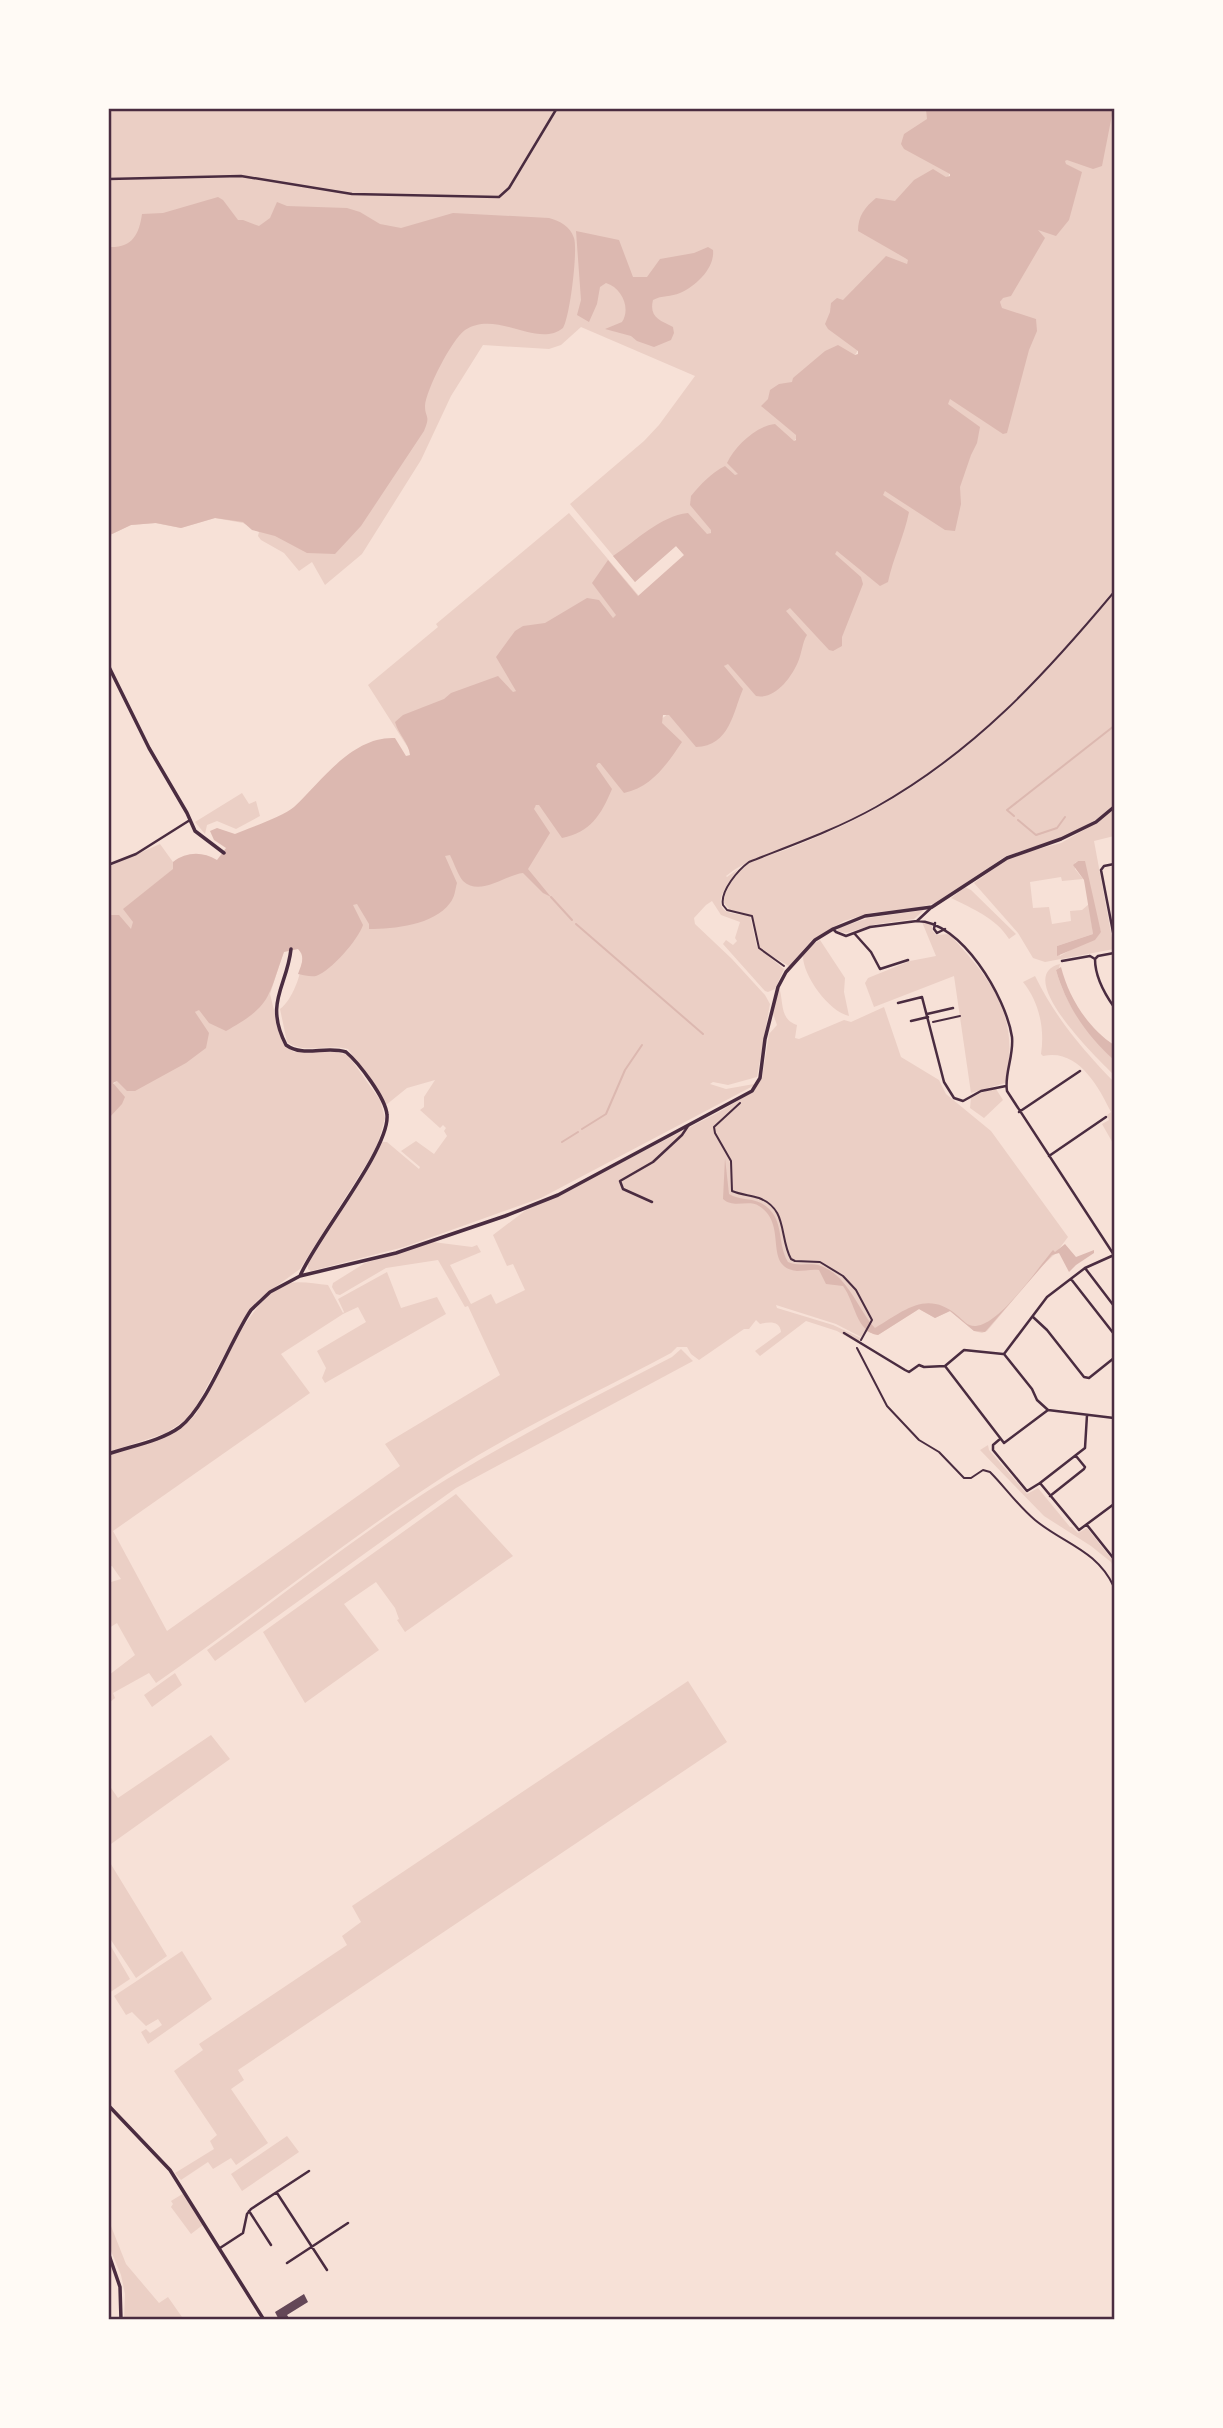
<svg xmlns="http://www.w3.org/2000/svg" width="1223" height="2428" viewBox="0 0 1223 2428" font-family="Montserrat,sans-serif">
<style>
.green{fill:#ebcfc5;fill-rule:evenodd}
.water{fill:#dcb8b0}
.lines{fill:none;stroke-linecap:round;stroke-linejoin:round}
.stream{stroke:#dcb8b0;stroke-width:2}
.building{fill:#644757}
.path{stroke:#4a2c40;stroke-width:2}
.minor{stroke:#4a2c40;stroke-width:2.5}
.tertiary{stroke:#4a2c40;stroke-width:3.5}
.neatline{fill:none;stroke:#4a2c40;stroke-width:2.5}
</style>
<rect width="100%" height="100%" fill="#f7e1d7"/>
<path class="green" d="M109,109H976C912,275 822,438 685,556L676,546L635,582L570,504L644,441L659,425L695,376L581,327L561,345L549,349L483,345L451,396L421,460L362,554L325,585L312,562L299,571L284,553L261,540L258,536L259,532L243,523L215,518L181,528L155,523L131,525L112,534L109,542Z
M1084,109H1114V590C1043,675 974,752 875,806C850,820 824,832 798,843C773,853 747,859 726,876L727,877L738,869C732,879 709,904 728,912C735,915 743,914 750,916L757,947L784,969L775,989L768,992L765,991L723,944L726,940L733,945L737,941L735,938L740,922L721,915L712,901L706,905L694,918L695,924L732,959L765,995L770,1004L757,1077L728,1085L713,1082L710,1084L726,1089L754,1084L753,1086L541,1198L404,1247L311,1271L308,1269V1263L382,1142H387L419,1169L420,1167L401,1151L416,1141L434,1154L447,1136L444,1131L446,1128L443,1125L440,1128L420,1110L424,1107V1097L435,1080L407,1088L386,1105L375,1086L348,1049C328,1043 305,1055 287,1042L280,1009C293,1000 304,969 302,953L353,904L535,806L664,717L724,666L837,551L883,493L949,400L1037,231Z
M569,513L639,596L615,617L513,693L412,754L368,685L438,627L436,624Z
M1114,593V805L1099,818L1062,838L1006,856L936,903L916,908L870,913L844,921L812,940L789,966L760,949L757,942L752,915L730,910L724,903C723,891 738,871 748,864C759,857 775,854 788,849C817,837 847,825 875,809C974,754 1043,679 1114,593Z
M242,793L249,804L256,801L260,816L236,829L217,821L207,825L205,834L195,822Z
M1114,809V836L1094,841L1114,949L1045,962L1033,958L1018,933L974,883L1011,856L1061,843L1096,823ZM1078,861L1101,932L1060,956L1057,946L1093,934L1089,904L1082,910L1070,911L1071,921L1052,924L1049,907L1033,908L1030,882L1061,877L1062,881L1083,879L1075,869V863Z
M160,844L173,862L174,869L149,889L161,905L108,949V867Z
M965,887L971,890L1016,934L1009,939C996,918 973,909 951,898Z
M924,910L914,919L877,924L846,933L837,931L839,928L868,918Z
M922,922L932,923V930L936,935L949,934C992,980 1021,1017 1005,1083L971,1093L954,976L874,1007L865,983L868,978L910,961L936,956Z
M820,940L845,978L844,992L849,1016C829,1012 802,975 803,955L807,948Z
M284,951L270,994L281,1039L284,1045L294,1052H336L348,1055L380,1100L385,1118L378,1143L369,1160L300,1269L259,1299L247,1313L193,1412L184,1421L166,1433L109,1452V1088L195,1012Z
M1060,964L1059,968L1056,970C1066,1006 1088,1034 1114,1060V1075C1099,1060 1011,976 1060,964Z
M1035,976C1055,1017 1082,1049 1114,1082V1145L1102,1124L1109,1120L1107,1115L1111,1112C1098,1085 1077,1048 1043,1056L1041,1054C1045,1028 1039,1002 1023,982Z
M779,987C784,1002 779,1019 797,1025L795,1038L799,1039L844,1020L851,1022L884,1007L901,1057L939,1080L946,1094L991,1131L1068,1237L1056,1253L1042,1266L987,1331L982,1333L974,1331L950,1311L935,1318L919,1309L878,1335L865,1331L861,1337L836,1324L776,1305L777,1308L833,1325L861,1338L858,1343L837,1331L806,1321L760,1356L755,1351L781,1332C780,1320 768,1322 760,1324L756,1320L749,1329H744L699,1360L691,1354L687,1347H677L671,1353C596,1393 517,1429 446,1475C346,1540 254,1615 156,1683L149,1673L113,1693L115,1698L109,1703V1675L135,1655L117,1623L109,1628V1587L111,1582L121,1579L112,1566L109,1567V1455C140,1445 173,1439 196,1414C213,1383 253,1290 290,1283C301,1281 316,1284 328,1285L343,1313L344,1312L338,1299L387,1272L401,1308L437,1297L446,1314L325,1383L322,1378L326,1368L317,1351L366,1322L358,1307L343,1314L281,1354L310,1393L113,1531L167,1631L400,1466L385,1444L500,1375L468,1306L465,1307L438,1260L386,1268L340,1295L336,1294L332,1287L333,1283L365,1263L433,1242L472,1247L477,1245L481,1252L450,1265L471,1304L491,1294L496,1304L525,1290L513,1264L507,1266L493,1235L526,1210L563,1193L719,1112L754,1091L762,1078L769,1034L777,1025L772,1011Z
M996,1089L1003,1100L984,1118L970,1108L971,1098L983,1092Z
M681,1349L693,1361L456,1488L215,1661L207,1650C286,1593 363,1530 447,1479C520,1435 596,1396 672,1357Z
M988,1445L989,1450L1027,1494L1038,1488L1070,1527H1072L1078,1533L1087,1528L1114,1562V1568L1111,1562L1091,1546L1044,1516L980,1450Z
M456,1494L513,1556L405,1632L397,1620L399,1619L395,1608L376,1582L344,1604L379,1650L305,1703L263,1632Z
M175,1673L182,1685L152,1707L144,1695Z
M688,1681L727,1742L238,2070L244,2080L231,2089L268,2143L236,2165L231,2158L213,2169L208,2162L181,2180L175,2173L214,2149L210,2141L217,2135L174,2071L203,2050L199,2044L347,1945L342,1936L361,1922L352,1906Z
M211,1735L230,1759L111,1844L108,1841L109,1785L118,1798Z
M109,1861L167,1956L136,1978L109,1937Z
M109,1943L130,1979L109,1993H108Z
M182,1951L212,1999L148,2044L141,2032L146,2029L150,2033L162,2025L158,2019L146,2026L132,2012L126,2015L114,1996Z
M287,2136L299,2152L242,2191L231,2174Z
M184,2193L204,2224L191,2234L171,2207L173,2204L171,2201Z
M109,2221L126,2264L159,2303L168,2297L182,2317L177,2319H124L125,2294L121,2275L109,2246Z"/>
<path class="water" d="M1108,108L1113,110L1102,166L1093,169L1067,160L1065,161L1066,164L1082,172L1069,220L1056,236L1038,230L1045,238L1011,296L1003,298L1000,302L1002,308L1036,319L1037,331L1029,350L1007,433L1003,434L950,399L948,404L980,427L977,443L971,455L960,487L961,504L955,531L945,530L885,491L883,495L909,512C904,537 893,558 888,582L880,586L837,551L835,554L861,577L863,584L842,637V646L833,651L829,650L790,608L786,611L807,635C802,643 802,653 798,662C791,678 775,700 756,696L728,664L724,666L743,689C733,712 730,746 696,747L669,715H663L662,723L682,742C667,764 652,787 624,793L600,763H598L596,766L612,789C601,815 591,832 562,838L539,805H536L534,809L550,833L528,869L551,897L543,893L523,873C505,875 480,897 463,881C458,875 454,863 450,855L445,856L457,883C455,890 455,897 450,903C434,925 394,929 369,929V924L357,904L353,905L363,925C358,940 331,971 316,976C310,977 304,975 298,974C301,965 306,957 298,949L284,952C267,999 272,1005 226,1031L209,1023L199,1010L195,1012L209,1033L206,1048L186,1063L135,1091H127L117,1081L113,1083L125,1097L122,1104L109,1118V915H119L131,929L133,922L123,909L173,869V862C186,852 202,851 217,860L226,848L214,840L210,831L217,828L235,834C250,828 284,816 294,807C322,781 352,736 395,738L406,756L410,755C409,743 398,734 395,722L403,715L444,699L451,693L498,676L513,692L516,691L496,657L515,631L523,626L545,623L587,598L599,600L613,618L616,615L592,583L608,560L638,596L684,555L676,546L635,582L613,556C636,541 660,516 688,513L707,534L711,533V530L690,505L691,496C701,484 711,473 725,466L735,475L738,474L727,463C735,446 756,426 775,424L794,441L796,440V435L761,406L768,399L770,390L779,384L792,382L793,378L825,351L838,345L855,355L858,354V351L828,329L825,324L830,312L831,303L837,298L843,300L886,256L907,264L908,260L905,258L858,231C858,216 865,207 876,198L895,201L914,180L933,169L946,177L950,176V174L904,149L901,144L904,134L927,119L926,109Z
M218,197L223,200L238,220H243L259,226L270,218L277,202L287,206L347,208L360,212L380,224L401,228L453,213L549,218C560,221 570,226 574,238C578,250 570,317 563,328C537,349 497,309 465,330C452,339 426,390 425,406C425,418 431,415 424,431L361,526L335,554L307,553L275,536L252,530L243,522L215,518L181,528L156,523L131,525L112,534L109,533V247C132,248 139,235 142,214L163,213Z
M576,231L619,240L633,277H647L660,259L694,253L708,247L713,250C715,268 696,286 680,293C671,297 662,295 653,300C649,317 659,320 673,327L674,333L671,340L654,347L637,341L631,336L605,329L622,322C631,308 622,288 606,283L600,287L597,304L589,322L577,315L581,300Z
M1078,861H1085L1101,932L1095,940L1057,956V946L1093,934L1084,880L1073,865Z
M1061,967C1069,998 1088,1028 1114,1045V1060C1086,1035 1066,1005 1056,970Z
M725,1158L729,1194C739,1200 751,1198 761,1203C786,1217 776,1242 788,1262C799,1267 810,1262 821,1266C849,1277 856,1307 875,1328C904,1311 927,1289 958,1316C963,1320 968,1327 976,1326C1000,1324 1037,1269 1053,1250L1055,1252L1065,1244L1076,1257L1094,1250V1253L1076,1265L1069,1272L1059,1253L1052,1255L985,1332L974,1331L950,1311L935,1318L919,1309L878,1335C856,1332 855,1302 843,1286L826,1284L819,1270C812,1269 804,1271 797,1271C762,1267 789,1225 759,1206C748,1199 734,1209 723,1199Z"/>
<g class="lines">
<path class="stream" d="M1014,816L1007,810L1114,726
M1018,820L1036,835L1057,828L1065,817
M551,897L572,920
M576,924L703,1034
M582,1129L606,1114L625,1070L642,1045
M562,1142L578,1132"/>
</g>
<path class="building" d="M304,2294L308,2302L287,2315L289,2318L287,2320H279L275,2312Z"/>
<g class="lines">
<path class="path" d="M784,966L759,948L752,916L727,910L723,905C720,891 738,870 749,862C792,845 835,830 876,807C974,752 1043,677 1114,592
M933,1022L960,1016
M740,1103L714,1127L715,1133L731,1161L732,1191C741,1195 751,1195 759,1198C788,1209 779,1237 791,1259L795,1261L820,1262L843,1276L856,1290L872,1320L861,1340
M857,1348L887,1406L919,1440L939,1452L964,1478H971L983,1470L990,1472C1005,1487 1018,1506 1035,1520C1064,1544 1097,1550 1114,1587"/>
<path class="minor" d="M108,179L241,176L352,194L499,197L509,188L557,108
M1114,864L1104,866L1101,870L1114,937
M108,865L136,854L190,820
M917,921C961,921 1006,997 1012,1037C1014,1056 1004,1074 1007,1091L1114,1255
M935,923L934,929L937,933L945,929
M833,929L836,932L846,936L870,927L917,921L932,907
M854,933L871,952L880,969L908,960
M1095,959C1095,977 1104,993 1114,1007
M1062,961L1090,956L1095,959L1098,956L1114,953
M898,1003L922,997L944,1082L954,1098L963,1101L981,1091L1006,1086
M927,1014L953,1008
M911,1021L928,1017
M1019,1112L1080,1071
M1049,1156L1106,1117
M652,1202L623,1189L620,1181L653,1162L682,1135L688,1126
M1114,1255L1085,1268L1047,1297L1004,1354L1032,1389L1037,1400L1048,1410L1114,1418
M1085,1268L1114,1306
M1071,1279L1114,1334
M1033,1317L1047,1330L1084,1377L1089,1378L1114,1358
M844,1333L905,1370L909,1372L919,1365L924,1367L945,1366
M1003,1354L964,1350L945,1366L1004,1443L1048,1410
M1000,1439L993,1445V1450L1027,1491L1040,1483L1079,1530L1114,1504
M1040,1483L1085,1448L1087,1415
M1050,1496L1084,1469L1085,1467L1076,1456
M1087,1525L1114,1559
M277,2193L327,2270
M249,2211L271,2245
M220,2248L243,2233L247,2214L251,2209L309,2171
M287,2263L348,2223"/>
<path class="tertiary" d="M108,665L149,748L187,813L195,831L224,853
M291,949C287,987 264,1002 286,1045C304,1058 326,1045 346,1052C358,1062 386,1098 387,1115C390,1149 316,1238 300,1276
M108,1454C131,1446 161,1441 180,1427C206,1408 231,1339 251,1310L270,1292L300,1276L396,1253L505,1216L558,1195L752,1091L760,1078L765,1039L778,987L786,972L815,940L833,929L865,916L932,907L1007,858L1061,839L1096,822L1114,807
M108,2105L170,2170L264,2320
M108,2252L120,2287L121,2320"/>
</g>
<rect width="1223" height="2428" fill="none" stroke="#fffaf5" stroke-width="220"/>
<rect x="110" y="110" width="1003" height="2208" class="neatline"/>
</svg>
